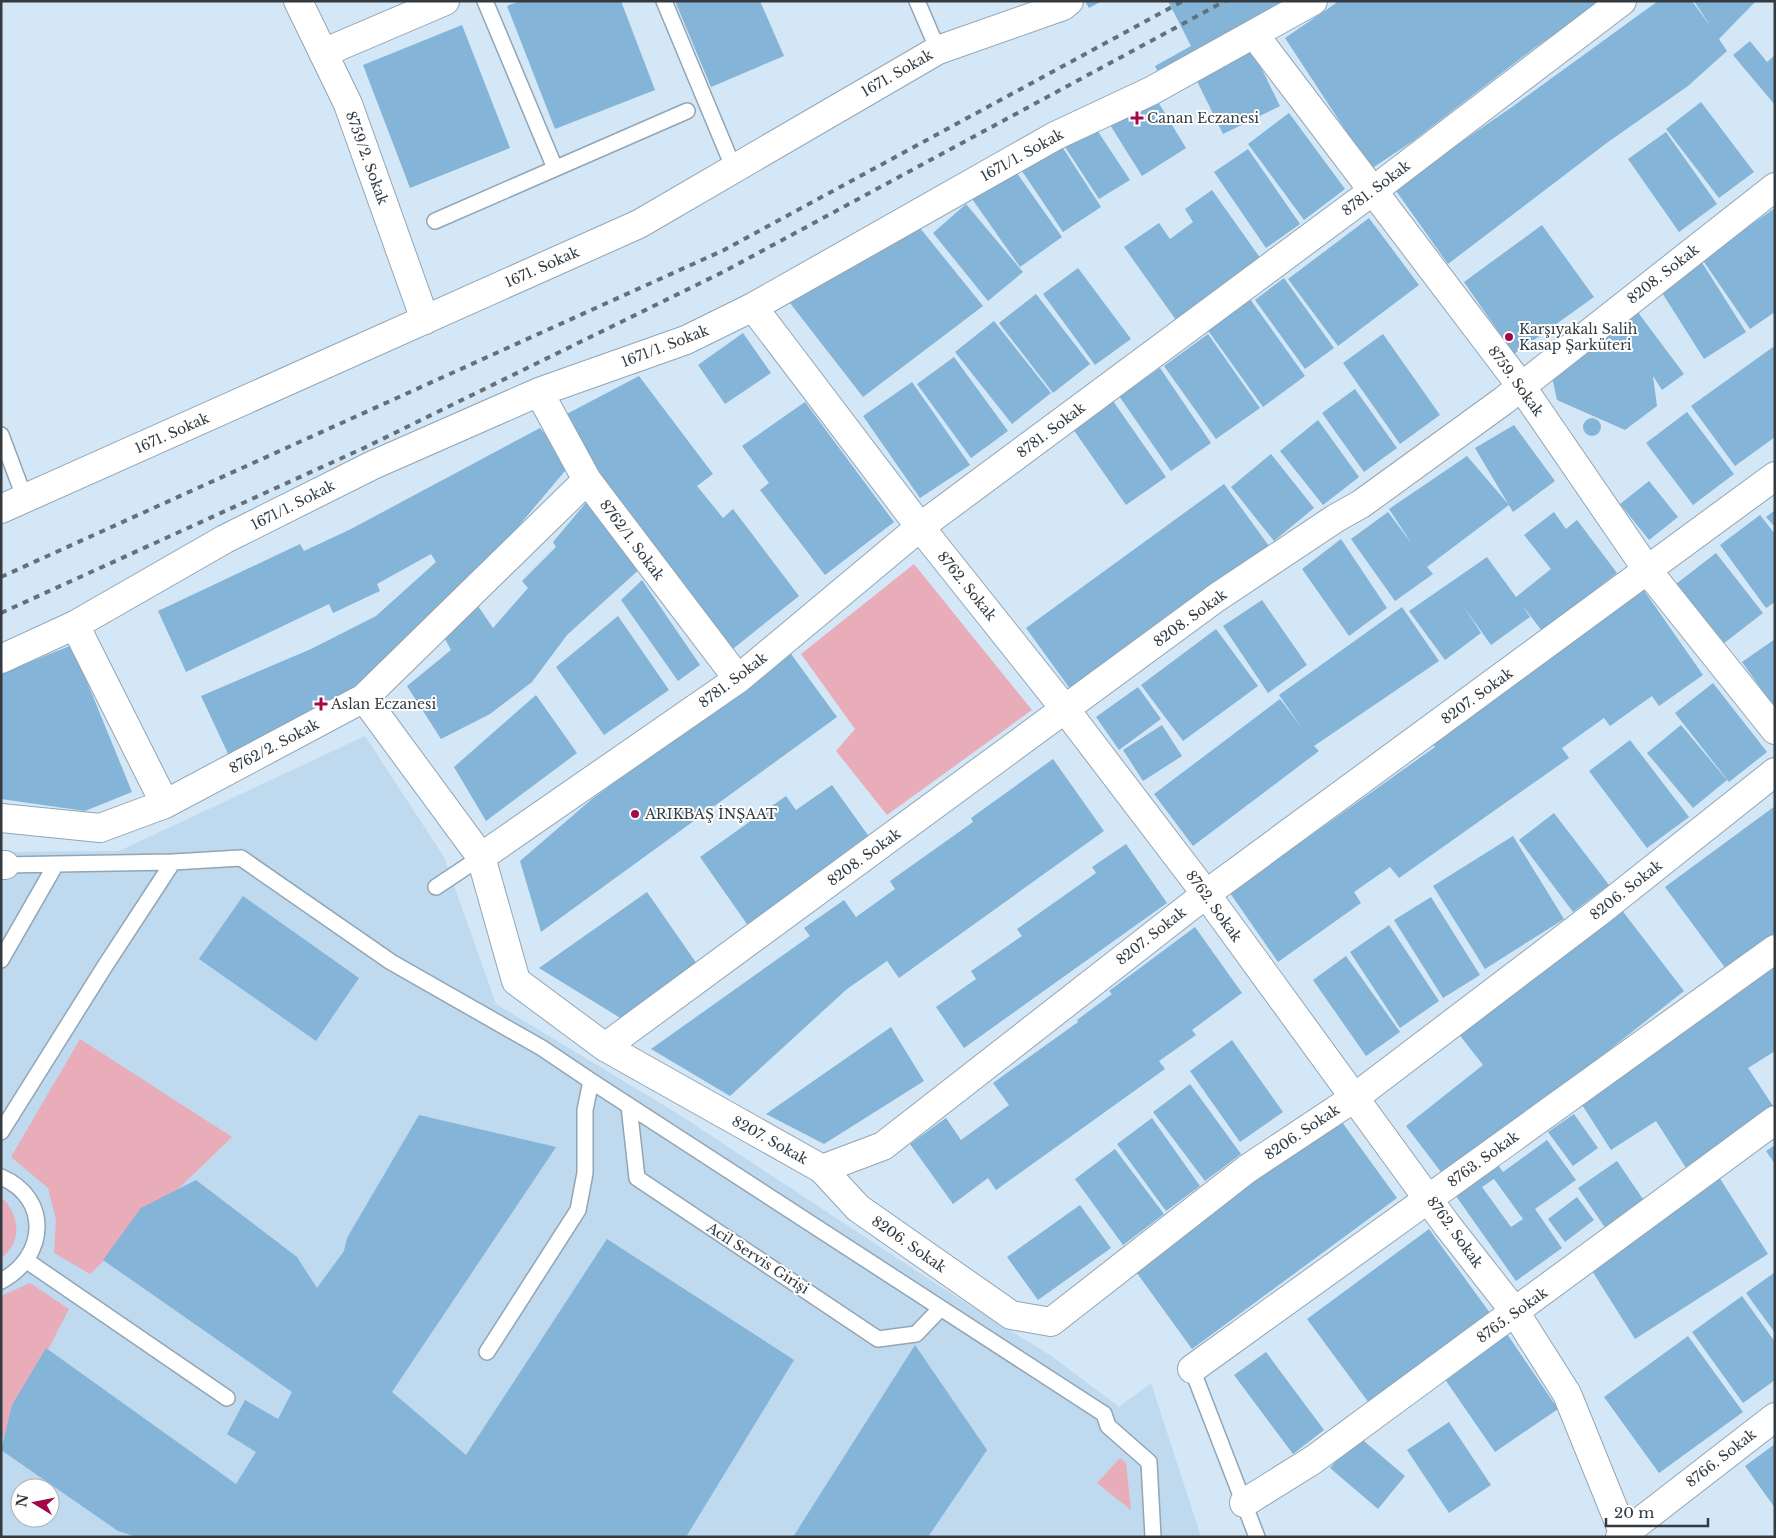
<svg xmlns="http://www.w3.org/2000/svg" width="1776" height="1538" viewBox="0 0 1776 1538" font-family="'Libre Baskerville',serif">
<style>
.built{fill:#bfd9ee;fill-rule:evenodd}
.green{fill:#e8adb9}
.building{fill:#84b4d8;fill-rule:evenodd}
.lines{fill:none;stroke-linecap:round;stroke-linejoin:round}
.service-casing{stroke:#92a5b4;stroke-width:18}
.minor-casing{stroke:#92a5b4;stroke-width:30}
.service{stroke:#fff;stroke-width:15}
.minor{stroke:#fff;stroke-width:28}
.rail{stroke:#65717a;stroke-width:4;stroke-dasharray:6 6;stroke-linecap:butt}
.poi-dot{fill:#a20949;stroke:#fff;stroke-width:2}
.labels{text-anchor:middle;stroke-width:4;stroke-linejoin:round;paint-order:stroke}
.street-label{font-size:14px;fill:#333b41;stroke:#fff}
.poi-label{font-size:14px;fill:#333b41;stroke:#fff;text-anchor:start}
</style>
<rect width="100%" height="100%" fill="#d3e7f7"/>
<path class="built" d="M365,736L444,857L496,1004L675,1112L941,1287L1053,1357L1119,1407L1151,1383L1201,1537H1V852L119,851ZM20,1488H50V1518H20Z"/>
<path class="green" d="M914,564L1032,710L887,815L836,751L855,729L801,654Z
M80,1039L232,1137L90,1274L54,1253L56,1220L48,1188L11,1157Z
M1,1197C20,1214 23,1242 1,1258Z
M30,1283L69,1309L1,1441V1296Z
M1120,1458L1126,1463L1131,1510L1097,1483Z"/>
<path class="building" d="M520,1H621L655,90L555,129L507,6Z
M675,1H760L784,56L711,87Z
M1085,1H1102L1089,8Z
M1168,1H1284L1268,10L1272,19L1161,78L1155,66L1191,46Z
M1339,1H1602L1533,49L1413,141L1371,169L1285,38Z
M1658,1H1692L1711,27L1694,1H1756L1719,39L1727,51L1688,86L1608,142L1448,264L1394,188L1512,107Z
M462,25L510,148L410,188L363,65Z
M1750,41L1767,62L1775,55V105L1733,55Z
M1252,49L1280,106L1223,134L1195,77Z
M1152,92L1186,148L1142,176L1107,120Z
M1701,102L1754,172L1719,198L1666,129Z
M1289,113L1345,189L1304,220L1248,144Z
M1095,127L1130,180L1099,199L1065,147Z
M1666,132L1717,204L1679,232L1628,159Z
M1059,142L1101,207L1063,232L1020,168Z
M1248,149L1300,224L1266,248L1214,172Z
M1012,166L1062,237L1020,267L970,196Z
M1212,190L1261,259L1176,320L1124,247L1159,223L1170,239L1193,222L1185,209Z
M966,204L1023,272L988,301L933,233Z
M1775,208V312L1750,329L1702,259Z
M1369,218L1419,285L1338,346L1288,279Z
M1542,225L1594,297L1514,354L1464,282Z
M920,228L983,306L863,397L790,303Z
M1701,261L1746,332L1704,359L1659,288Z
M1078,268L1131,339L1095,365L1043,294Z
M1284,278L1334,348L1305,369L1255,300Z
M1036,294L1090,364L1053,393L999,323Z
M1250,299L1305,376L1263,407L1207,329Z
M1634,307L1684,374L1662,390L1653,376L1657,406L1625,430L1557,400L1552,377Z
M994,321L1051,393L1012,424L955,352Z
M743,333L771,373L725,404L698,365Z
M1208,334L1260,408L1216,439L1164,366Z
M1383,334L1440,415L1400,444L1343,363Z
M1773,347L1775,350V437L1735,466L1691,406Z
M954,357L1008,431L971,458L917,384Z
M1160,368L1211,443L1171,471L1119,396Z
M639,376L713,474L697,486L723,518L733,509L799,596L729,652L639,532L561,417Z
M912,382L970,465L920,498L863,416Z
M1355,389L1397,448L1364,472L1322,413Z
M1113,401L1166,477L1126,505L1073,429Z
M805,402L894,522L825,575L760,490L769,483L742,446Z
M1687,412L1734,474L1693,505L1646,443Z
M1583 427a9 9 0 1 1 18 0a9 9 0 1 1-18 0Z
M1318,420L1359,477L1323,505L1280,451Z
M1514,425L1555,481L1513,512L1475,448Z
M540,428L570,465L458,598L340,702L230,758L201,696L311,649L376,616L436,562L431,554L377,584L380,591L333,613L329,604L186,672L158,611L300,544L304,551L351,529Z
M1271,454L1314,508L1274,541L1231,487Z
M1467,456L1509,505L1427,567L1433,574L1395,601L1351,539L1388,512L1412,544L1389,509Z
M1649,481L1678,517L1649,540L1620,504Z
M1224,484L1269,546L1071,690L1026,628Z
M589,499L643,566L567,635L532,682L490,714L441,739L407,686L451,650L445,639L478,606L493,628L528,588L522,581L556,547L553,542Z
M1775,510V527L1766,517Z
M1554,512L1566,529L1577,520L1617,573L1542,631L1522,605L1530,617L1491,645L1464,607L1481,633L1445,660L1409,611L1487,557L1516,597L1551,569L1524,535Z
M1760,515L1775,534V602L1766,608L1720,545Z
M1341,539L1387,608L1349,636L1302,569Z
M1716,553L1763,613L1723,644L1676,584Z
M642,580L700,665L678,681L621,600Z
M1643,589L1703,675L1659,706L1652,696L1610,726L1604,718L1562,748L1569,758L1399,878L1390,867L1354,892L1361,903L1278,962L1230,893L1435,747L1430,740Z
M1262,600L1307,665L1268,693L1223,626Z
M1402,607L1439,661L1314,746L1319,751L1193,846L1154,794L1280,699L1302,728L1279,695Z
M618,616L669,690L604,735L556,667Z
M1216,629L1258,686L1183,741L1141,685Z
M1775,639V708L1742,662Z
M72,645L132,792L85,811L1,799V674Z
M791,654L837,717L541,932L520,861L592,799Z
M1713,683L1767,752L1729,782L1675,713Z
M1138,687L1161,719L1119,750L1096,717Z
M536,695L577,753L486,821L454,767Z
M1162,725L1182,756L1143,781L1123,750Z
M1681,725L1727,780L1693,808L1647,753Z
M1630,740L1689,817L1647,848L1589,771Z
M1053,759L1104,831L899,978L887,961L847,989L730,1096L651,1049L810,936L804,928L844,900L856,917L895,889L890,881L973,822L971,818Z
M832,785L870,838L749,927L700,857L786,796L796,810Z
M1775,806V933L1726,969L1665,887Z
M1554,813L1609,885L1573,912L1519,840Z
M1513,836L1564,919L1485,969L1433,886Z
M1126,844L1167,903L964,1048L936,1007L976,979L971,971L1022,936L1017,929L1096,873L1092,867Z
M647,892L697,964L622,1019L539,968Z
M243,896L359,978L316,1041L199,959Z
M1431,897L1480,975L1443,998L1394,920Z
M1621,909L1684,991L1524,1117L1444,1176L1406,1126L1483,1065L1458,1033Z
M1389,925L1439,1001L1400,1028L1350,952Z
M1195,927L1242,993L1192,1030L1196,1035L1159,1061L1165,1069L996,1190L988,1178L953,1204L910,1144L946,1118L961,1140L1009,1105L993,1083L1078,1022L1077,1020L1112,994L1109,991Z
M1346,956L1400,1032L1366,1056L1313,980Z
M1775,967V1051L1748,1068L1773,1106L1731,1134L1688,1171L1656,1121L1611,1150L1577,1097Z
M891,1027L924,1081L824,1144L766,1114Z
M1232,1040L1283,1112L1240,1142L1190,1071Z
M1190,1084L1241,1154L1205,1181L1153,1112Z
M1574,1114L1598,1148L1573,1166L1548,1132Z
M419,1115L556,1147L392,1392L466,1455L607,1239L794,1360L686,1537H137L118,1531L1,1450L12,1405L46,1348L236,1484L256,1452L227,1434L245,1400L278,1419L292,1392L103,1260L141,1208L196,1180L297,1257L317,1288L344,1251L347,1238Z
M1152,1118L1200,1186L1166,1211L1117,1144Z
M1339,1118L1397,1198L1192,1349L1134,1269Z
M1547,1140L1576,1180L1535,1209L1562,1248L1516,1281L1451,1189L1493,1158L1503,1172ZM1494,1179L1523,1219L1511,1227L1482,1187Z
M1775,1145V1164L1766,1151Z
M1115,1149L1164,1214L1123,1245L1075,1179Z
M1617,1161L1645,1202L1606,1229L1578,1188Z
M1719,1177L1768,1254L1635,1339L1589,1266Z
M1577,1197L1594,1220L1565,1242L1548,1219Z
M1080,1205L1111,1248L1038,1300L1007,1257Z
M1429,1229L1490,1313L1369,1403L1307,1319Z
M1775,1272V1333L1746,1293Z
M1742,1296L1775,1342V1380L1743,1403L1692,1332Z
M1505,1331L1558,1409L1495,1452L1442,1375Z
M1688,1336L1743,1412L1659,1473L1604,1397Z
M915,1345L987,1450L928,1537H793Z
M1266,1352L1324,1430L1293,1454L1234,1375Z
M1449,1422L1491,1485L1449,1513L1407,1450Z
M1358,1436L1405,1476L1378,1509L1330,1468Z
M1775,1444V1508L1745,1466Z"/>
<g class="lines">
<defs>
<path id="service" d="M485,1L555,168
M664,1L734,169
M917,1L938,50
M435,221L687,111
M1,435L25,499
M5,865L56,864
M436,887L481,857
M1,960L56,864L173,862
M629,1106L637,1178L878,1339L916,1334L940,1309
M1,1132L105,966L173,862L241,858L391,962L542,1048L591,1081L1104,1414L1108,1426L1149,1462L1153,1537
M1,1177C51,1198 47,1257 1,1281
M27,1261L227,1398
M487,1352L578,1210L585,1173V1110L591,1081
M1192,1369L1257,1537"/>
<path id="minor" d="M298,1L348,104L425,320
M1254,34L1521,386L1648,571L1775,730
M323,53L445,1
M753,307L920,527L1065,709L1206,894L1447,1225L1515,1312L1567,1394L1625,1537
M539,392L587,480L738,679
M1,509L639,224L938,50L1063,6L1069,1
M75,625L165,804L364,698L587,480
M1,659L75,625L225,539L373,465L539,392L686,340L753,307L1055,136L1151,91L1313,1
M364,698L481,857L516,981L605,1047L822,1169L883,1146L1206,894L1775,476
M1,818L100,828L165,804
M481,857L738,679L920,527L1374,190L1622,1
M1,865H5
M605,1047L1216,598L1336,518L1361,504L1503,401L1775,187
M822,1169L858,1208L1011,1315L1051,1322L1247,1169L1354,1098L1600,911L1775,772
M1192,1369L1775,949
M1244,1503L1313,1460L1775,1120
M1620,1537L1775,1417"/>
</defs>
<use href="#service" class="service-casing"/>
<use href="#minor" class="minor-casing"/>
<use href="#service" class="service"/>
<use href="#minor" class="minor"/>
<path class="rail" d="M1,577L724,250L1183,1
M1,613L366,447L723,272L1225,1"/>
</g>
<g class="poi-dot">
<path d="M1134.5 110.5h5v5h5v5h-5v5h-5v-5h-5v-5h5z"/>
<circle cx="1509" cy="337" r="5"/>
<path d="M318.5 696.5h5v5h5v5h-5v5h-5v-5h-5v-5h5z"/>
<circle cx="635" cy="814" r="5"/>
</g>
<g class="labels">
<g class="street-label">
<text transform="translate(897 73) rotate(-30)" y="5">1671. Sokak</text>
<text transform="translate(1022 155) rotate(-29)" y="5">1671/1. Sokak</text>
<text transform="translate(367 158) rotate(70)" y="5">8759/2. Sokak</text>
<text transform="translate(1376 188) rotate(-37)" y="5">8781. Sokak</text>
<text transform="translate(542 267) rotate(-24)" y="5">1671. Sokak</text>
<text transform="translate(1663 274) rotate(-38)" y="5">8208. Sokak</text>
<text transform="translate(665 346) rotate(-21)" y="5">1671/1. Sokak</text>
<text transform="translate(1516 381) rotate(54)" y="5">8759. Sokak</text>
<text transform="translate(1051 430) rotate(-37)" y="5">8781. Sokak</text>
<text transform="translate(172 433) rotate(-24)" y="5">1671. Sokak</text>
<text transform="translate(293 505) rotate(-27)" y="5">1671/1. Sokak</text>
<text transform="translate(632 540) rotate(53)" y="5">8762/1. Sokak</text>
<text transform="translate(967 586) rotate(51)" y="5">8762. Sokak</text>
<text transform="translate(1190 618) rotate(-36)" y="5">8208. Sokak</text>
<text transform="translate(733 680) rotate(-37)" y="5">8781. Sokak</text>
<text transform="translate(1477 696) rotate(-36)" y="5">8207. Sokak</text>
<text transform="translate(274 746) rotate(-28)" y="5">8762/2. Sokak</text>
<text transform="translate(864 857) rotate(-36)" y="5">8208. Sokak</text>
<text transform="translate(1626 890) rotate(-38)" y="5">8206. Sokak</text>
<text transform="translate(1214 906) rotate(54)" y="5">8762. Sokak</text>
<text transform="translate(1151 936) rotate(-38)" y="5">8207. Sokak</text>
<text transform="translate(1302 1132) rotate(-34)" y="5">8206. Sokak</text>
<text transform="translate(770 1140) rotate(29)" y="5">8207. Sokak</text>
<text transform="translate(1483 1159) rotate(-36)" y="5">8763. Sokak</text>
<text transform="translate(1455 1232) rotate(54)" y="5">8762. Sokak</text>
<text transform="translate(909 1244) rotate(35)" y="5">8206. Sokak</text>
<text transform="translate(758 1258) rotate(33)" y="5">Acil Servis Girişi</text>
<text transform="translate(1512 1315) rotate(-36)" y="5">8765. Sokak</text>
<text transform="translate(1721 1458) rotate(-38)" y="5">8766. Sokak</text>
</g>
<g class="poi-label">
<text x="1147" y="123">Canan Eczanesi</text>
<text x="1519" y="334">Karşıyakalı Salih<tspan x="1519" dy="16">Kasap Şarküteri</tspan></text>
<text x="331" y="709">Aslan Eczanesi</text>
<text x="645" y="819">ARIKBAŞ İNŞAAT</text>
</g>
</g>
<rect width="1776" height="1538" fill="none" stroke="#333b41" stroke-width="5"/>
<g transform="translate(35 1503) rotate(280)"><circle r="24" fill="#ffffff" stroke="#adb1b3"/>
<path d="M0-4L9 19L0 12L-9 19Z" fill="#a20949"/>
<text y="-8" font-size="14" font-weight="bold" text-anchor="middle" fill="#333b41">N</text>
</g>
<path d="M1606 1518v8h102v-8" fill="none" stroke="#333b41" stroke-width="2.5"/>
<text x="1614" y="1518" font-size="15" fill="#333b41" stroke="#ffffff" stroke-width="4" paint-order="stroke">20 m</text>
</svg>
